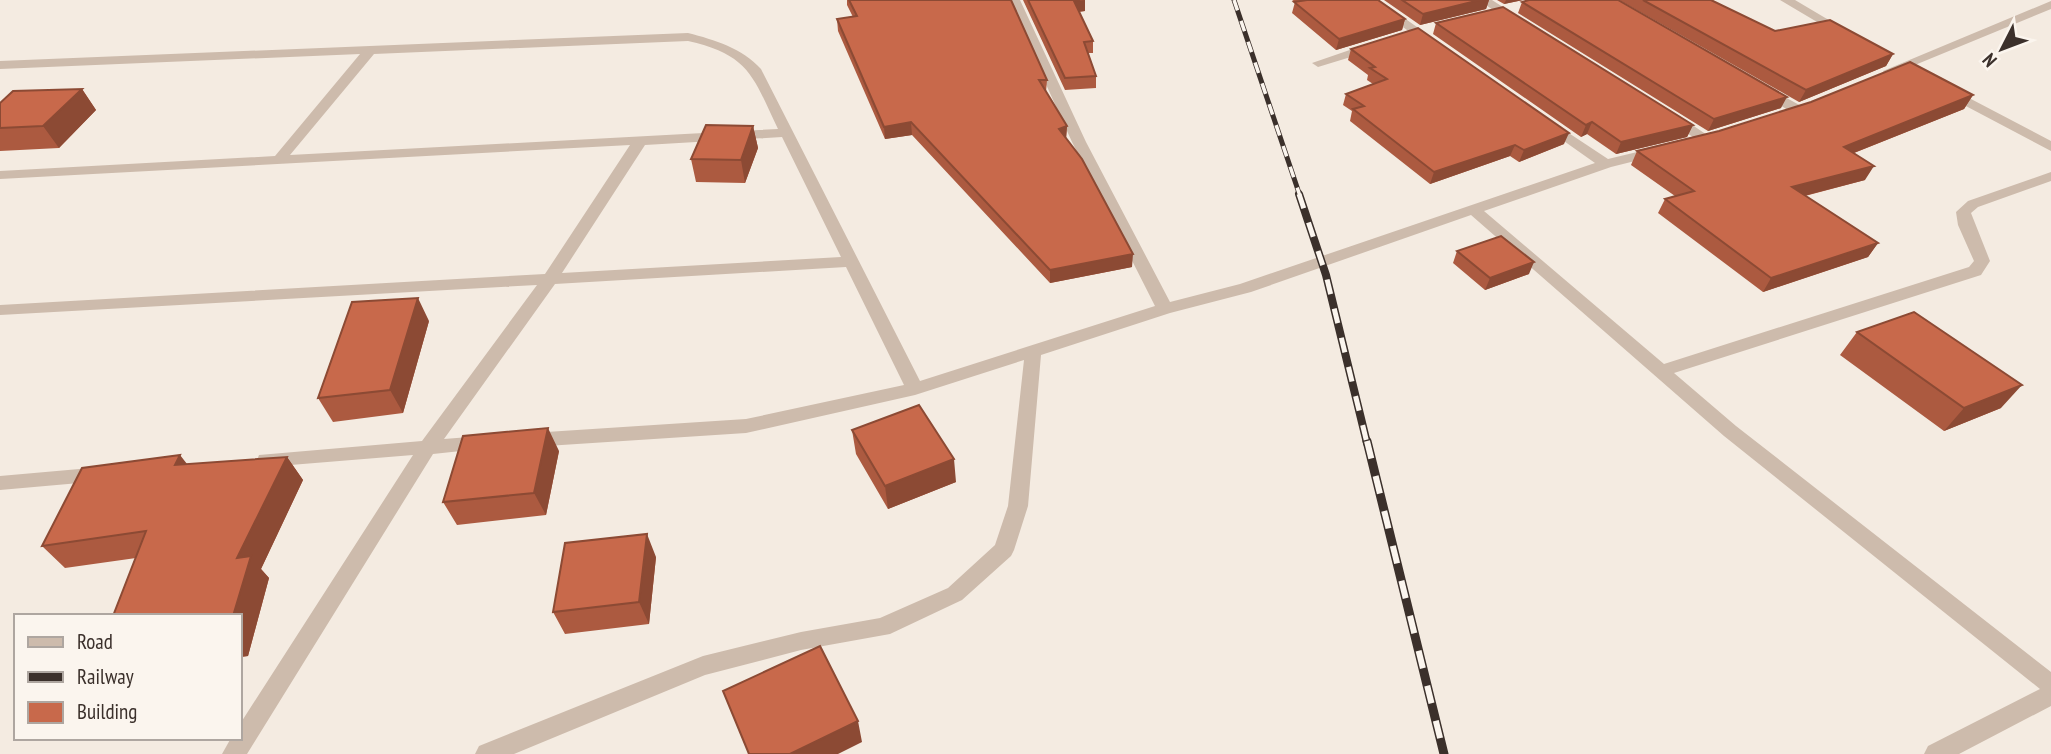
<svg xmlns="http://www.w3.org/2000/svg" width="2051" height="754" viewBox="0 0 2051 754" font-family="'PT Sans Narrow',sans-serif">
<style>
.lines{fill:none;stroke-linecap:round;stroke-linejoin:round}
.minor{fill:#cdbbac;fill-rule:evenodd}
.rail-far2-casing{stroke:#3b302b;stroke-width:5}
.rail-far1-casing{stroke:#3b302b;stroke-width:8}
.rail-casing{stroke:#3b302b;stroke-width:9}
.rail-far2{stroke:#fbf5ee;stroke-width:3.5;stroke-dasharray:11;stroke-linecap:butt}
.rail-far1{stroke:#fbf5ee;stroke-width:5;stroke-dasharray:15;stroke-linecap:butt}
.rail{stroke:#fbf5ee;stroke-width:6;stroke-dasharray:18;stroke-linecap:butt}
.wall{fill:#ac5a40}
.shaded-wall{fill:#8c4a34}
.building{fill:#c8694b;stroke:#8c4a34;stroke-width:2}
</style>
<rect width="100%" height="100%" fill="#f4ebe1"/>
<g class="lines">
<path class="minor" d="M1008,0H1020L1086,142L1170,302L1240,284L1595,163L1544,127L1542,124L1549,120L1608,159L1658,147L1665,151L1663,154L1611,167L1484,211L1664,364L1969,267L1974,261L1958,225L1956,212L1968,201L2051,172V181L1978,207L1971,213L1990,261L1981,275L1674,373L1736,426L2051,672V706L1959,754H1924L1928,746L2040,689L1724,436L1471,215L1251,292L1170,313L1041,355L1028,506L1014,550L1011,556L962,600L890,634L801,650L705,675L514,754H475L479,746L703,656L801,632L880,618L948,588L995,545L1008,506L1024,360L915,395L746,433L531,447L524,445L522,440L524,435L531,433L746,419L904,385L846,267L555,284L444,439L482,436L489,438L491,443L489,448L433,454L247,754H222L231,738H240V724L413,455L266,467L259,465L257,460L259,455L422,441L537,285L0,315V305L545,274L630,145L0,179V171L275,156L360,54L0,69V61L688,33C715,40 742,48 761,69L920,381L1155,306L1072,142ZM688,41C750,55 753,77 778,129L290,155L374,54ZM782,137L841,257L562,273L645,145Z
M1365,0H1379L1438,42L1428,45Z
M1478,0H1492L1523,20L1513,23Z
M1780,0H1795L1849,32L1839,35Z
M2051,1V9L1893,74H1885L1883,71Z
M1373,42L1379,46L1377,49L1318,67L1312,63Z
M1765,86L1803,107L1805,110L1798,114L1793,113L1760,93L1758,90Z
M1950,88L2051,141V151L1945,95L1943,92Z
M1671,113L1676,114L1713,139L1711,142H1701L1666,120L1664,117Z
M102,467L109,469L112,474L109,479L102,481L0,490V476Z"/>
<defs>
<path id="rail-far2" d="M1234,0L1300,196"/>
<path id="rail-far1" d="M1299,194L1326,275L1367,443"/>
<path id="rail" d="M1367,441L1444,754"/>
</defs>
<use href="#rail-far2" class="rail-far2-casing"/>
<use href="#rail-far1" class="rail-far1-casing"/>
<use href="#rail" class="rail-casing"/>
<use href="#rail-far2" class="rail-far2"/>
<use href="#rail-far1" class="rail-far1"/>
<use href="#rail" class="rail"/>
</g>
<path class="wall" d="M847,0H849L1047,80L1046,92L1067,126L1066,139L1132,267L1050,283L912,135L885,139L838,31L837,19L853,17L847,5Z
M1023,0H1085V11L1079,12L1093,41V53H1088L1096,76V88L1065,90Z
M1292,0H1378L1405,19L1402,30L1336,50L1292,13L1295,2Z
M1384,0H1489L1486,9L1420,25Z
M1497,0H1523L1504,4Z
M1619,0H1711L1775,31L1893,54L1886,66L1799,102Z
M1522,2L1781,108L1708,131L1518,13Z
M1436,23L1693,125L1687,137L1616,154L1587,134L1581,137L1433,34Z
M1351,49L1564,144L1519,162L1510,156L1430,184L1350,121L1352,111L1343,105L1346,94L1373,84L1367,80L1368,75L1348,60Z
M82,89L96,110L59,148L0,151V103Z
M1973,95L1964,109L1854,153L1865,180L1805,196L1878,243L1868,257L1763,292L1658,213L1665,199L1675,196L1631,165L1637,151L1719,131Z
M753,126L758,148L745,183L696,182L691,159Z
M1457,251L1529,274L1485,290L1453,263Z
M429,321L403,413L333,422L318,398Z
M1857,332L2001,408L1944,431L1840,355Z
M852,430L956,482L888,509L856,454Z
M559,451L546,515L457,525L443,502Z
M287,457L303,480L261,569L269,578L248,656L240,657V616L136,558L65,568L42,546L187,464Z
M656,557L649,624L565,634L553,612Z"/>
<path class="shaded-wall" d="M1085,0V11L1073,12L1074,1Z
M1480,0H1489L1486,9L1420,25L1423,14Z
M1506,0H1523L1504,4Z
M1405,19L1402,30L1336,50L1339,39Z
M1893,54L1886,66L1799,102L1806,90Z
M82,89L96,110L59,148L43,126Z
M1973,95L1964,109L1836,160L1844,147Z
M1787,97L1781,108L1708,131L1714,119Z
M911,122L912,135L885,139L884,127Z
M1592,122L1587,134L1581,137L1586,125Z
M1693,125L1687,137L1616,154L1621,142Z
M753,126L758,148L745,183L741,160Z
M1067,126L1066,139L1059,129Z
M1569,133L1564,144L1519,162L1524,150Z
M1515,145L1510,156L1430,184L1434,172Z
M1874,166L1865,180L1784,201L1792,187Z
M1878,243L1868,257L1763,292L1771,278Z
M1133,254L1132,267L1050,283V270Z
M1534,262L1529,274L1485,290L1490,278Z
M418,298L429,321L403,413L390,390Z
M2022,385L2001,408L1944,431L1964,408Z
M548,428L559,451L546,515L534,493Z
M180,455L198,478L175,465Z
M287,457L303,480L261,569L269,578L248,656L240,657V616H233L237,558Z
M954,459L956,482L888,509L885,486Z
M647,534L656,557L649,624L639,602Z
M858,721L862,742L838,754H790Z"/>
<path class="building" d="M849,0H1011L1047,80H1039L1067,126L1059,129L1082,159L1133,254L1050,270L911,122L884,127L837,19L857,16Z
M1028,0H1080L1074,1L1093,41L1084,42L1096,76L1065,78Z
M1307,0H1378L1405,19L1339,39L1294,2Z
M1402,0H1480L1423,14Z
M1529,0H1618L1787,97L1714,119L1522,2Z
M1643,0H1711L1775,31L1830,20L1893,54L1806,90Z
M1503,7L1693,125L1621,142L1592,122L1586,125L1436,23Z
M1418,28L1569,133L1524,150L1515,145L1434,172L1353,109L1364,106L1346,94L1387,79L1370,68L1375,67L1351,49Z
M1910,62L1973,95L1844,147L1874,166L1792,187L1878,243L1771,278L1665,199L1694,191L1637,151L1719,131L1811,102Z
M82,89L43,126L0,128V103L13,91Z
M706,125L753,126L741,160L691,159Z
M1501,236L1534,262L1490,278L1457,251Z
M418,298L390,390L318,398L352,302Z
M1914,312L2022,385L1964,408L1857,332Z
M919,405L954,459L885,486L852,430Z
M548,428L534,493L443,502L463,436Z
M180,455L175,465L287,457L237,558L251,556L233,616H113L146,531L42,546L82,468Z
M647,534L639,602L553,612L565,543Z
M820,646L858,721L790,754H749L723,691Z"/>
<rect x="14" y="614" width="228" height="126" fill="#fbf5ee" stroke="#aea6a0" stroke-width="2"/>
<rect x="28" y="637" width="35" height="10" fill="#cdbbac" stroke="#aea6a0" stroke-width="2"/>
<text x="77" y="649" font-size="21" fill="#3b302b">Road</text>
<rect x="28" y="672" width="35" height="10" fill="#3b302b" stroke="#aea6a0" stroke-width="2"/>
<text x="77" y="684" font-size="21" fill="#3b302b">Railway</text>
<rect x="28" y="702" width="35" height="21" fill="#c8694b" stroke="#aea6a0" stroke-width="2"/>
<text x="77" y="719" font-size="21" fill="#3b302b">Building</text>
<g transform="translate(2002 49) rotate(228)" stroke="#fbf5ee" stroke-width="5" paint-order="stroke">
<path d="M0-5L12 26L0 18L-12 26Z" fill="#3b302b"/>
<text y="-10" font-size="19" font-weight="bold" text-anchor="middle" fill="#3b302b">N</text>
</g>
</svg>
